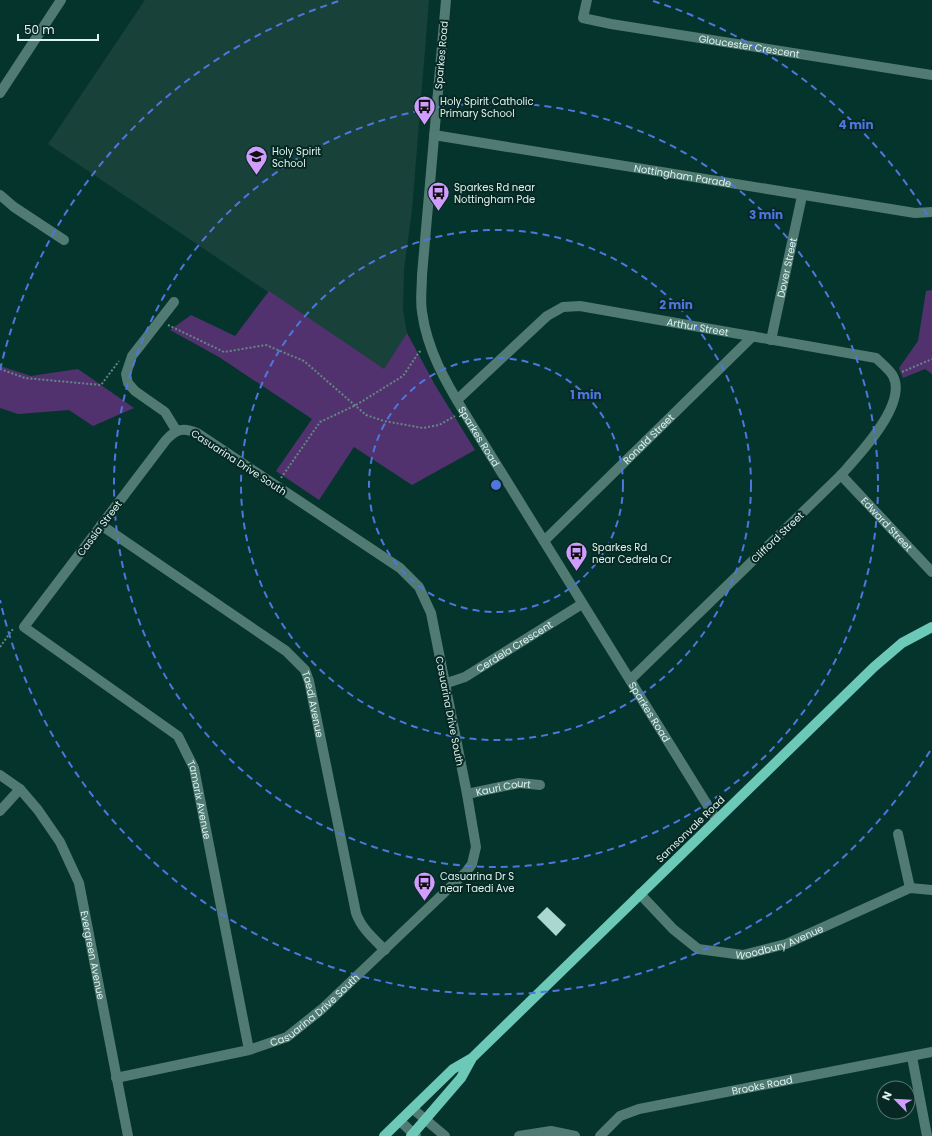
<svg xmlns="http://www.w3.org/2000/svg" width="932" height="1136" viewBox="0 0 932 1136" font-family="Poppins,sans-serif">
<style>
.built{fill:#18413a}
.green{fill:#52326e}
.building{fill:#aad8ce}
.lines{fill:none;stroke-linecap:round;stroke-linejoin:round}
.path{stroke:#638881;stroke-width:2;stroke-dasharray:2 2;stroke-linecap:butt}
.minor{stroke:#507a72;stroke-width:10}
.major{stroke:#6cc9b7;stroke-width:10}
.ring{fill:none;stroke:#4d77de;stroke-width:2;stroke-dasharray:7 5}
.labels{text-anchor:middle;stroke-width:4;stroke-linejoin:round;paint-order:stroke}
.street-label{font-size:10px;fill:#dcf3ee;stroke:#072823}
.poi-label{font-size:10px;fill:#dcf3ee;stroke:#072823;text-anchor:start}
.centre{fill:#4d77de;stroke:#072823;stroke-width:2}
.ring-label{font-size:12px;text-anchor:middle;font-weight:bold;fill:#4d77de;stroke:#072823;stroke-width:4;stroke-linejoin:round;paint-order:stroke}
</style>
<rect width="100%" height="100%" fill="#05342d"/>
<path class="built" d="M145,0H429L412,210L404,269L403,310L407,333L384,370L48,144Z"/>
<path class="green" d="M932,290V374L925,369L903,378L899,368L918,341L926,291Z
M269,291L384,369L407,333L435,385L475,450L412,485L354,447L319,500L276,471L312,419L219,357L170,330L191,315L235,336Z
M0,366L31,376L78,369L134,408L93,426L69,410L18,414L0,408Z"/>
<path class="building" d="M547,907L566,925L556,936L537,917Z"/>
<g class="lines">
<path class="path" d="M168,325L224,352L266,345L304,361L366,415L384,421L423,428L439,425L455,416
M0,369L25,378L101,385L119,361
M902,372L932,359
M281,478L320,422L356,405L403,376L419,352L422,351
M0,647L12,630H15"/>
<g class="minor">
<path id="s1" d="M446,0L422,275C422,287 420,300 422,312C427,349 445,381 464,412L716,819"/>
<path id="s2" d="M587,0L583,18L611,24L932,75"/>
<path d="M0,93L61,0"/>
<path id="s3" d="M434,135L915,213L932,212"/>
<path d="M0,195L14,207L64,240"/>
<path d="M174,302L132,356L126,374L128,383L135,391L165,412L176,430"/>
<path id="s4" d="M771,340L802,196"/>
<path id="s5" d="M457,400L547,316L563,307L580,306L876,358C881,363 890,370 893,376C908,404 858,456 841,475L630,680"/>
<path id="s6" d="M841,475L932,572"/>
<path id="s7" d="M101,525L286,651L305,670L309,681L356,913C361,928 374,939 385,950"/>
<path id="s8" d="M544,541L753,336"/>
<path id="s9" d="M444,684L465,677L582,604"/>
<path d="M0,775L20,789L0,811"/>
<path id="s10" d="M20,789L38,810L60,842L79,883L128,1136"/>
<path id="s11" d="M467,794L519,783L540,785"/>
<path d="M898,834L910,888"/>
<path id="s12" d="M640,894L673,929L698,949L743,955L786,944L910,888L932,890"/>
<path d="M912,1057L927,1136"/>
<path id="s13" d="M116,1078L249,1050L287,1037L322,1009L466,872L472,864L476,847L467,794L431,613L419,587L400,568L197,433C183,427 176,429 166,440L24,627L178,736L194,768L249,1050"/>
<path d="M413,1109L445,1136"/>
<path d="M400,1121L416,1136"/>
<path d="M519,1136L551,1131L575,1136"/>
<path id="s14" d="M600,1136L620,1116L639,1109L932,1052"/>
</g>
<path class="major" d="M384,1136L453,1069L472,1058L874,667L902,643L932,627
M411,1136L461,1078L472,1058"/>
</g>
<g class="ring">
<circle cx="496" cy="485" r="127"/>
<circle cx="496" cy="485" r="255"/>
<circle cx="496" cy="485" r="382"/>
<path d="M930 751A509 509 0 0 1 0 600M0 370A509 509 0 0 1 339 1M653 1A509 509 0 0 1 930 219"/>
</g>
<defs>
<symbol id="bus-pin" viewBox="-11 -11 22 30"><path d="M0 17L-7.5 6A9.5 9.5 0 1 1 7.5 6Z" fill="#d09dff" stroke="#072823"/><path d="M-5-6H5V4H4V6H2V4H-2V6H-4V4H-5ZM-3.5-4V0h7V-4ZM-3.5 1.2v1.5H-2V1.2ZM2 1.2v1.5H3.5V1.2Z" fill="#111"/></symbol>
<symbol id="school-pin" viewBox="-11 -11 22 30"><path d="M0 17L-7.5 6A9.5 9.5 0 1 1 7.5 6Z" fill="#d09dff" stroke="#072823"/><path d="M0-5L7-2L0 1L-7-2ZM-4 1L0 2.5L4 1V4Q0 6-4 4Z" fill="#111"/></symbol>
</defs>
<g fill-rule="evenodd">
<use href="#bus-pin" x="412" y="94" width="25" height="34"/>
<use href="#school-pin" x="244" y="144" width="25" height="34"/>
<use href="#bus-pin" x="426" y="180" width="25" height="34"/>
<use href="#bus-pin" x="564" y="540" width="25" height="34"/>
<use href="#bus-pin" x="412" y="870" width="25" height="34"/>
</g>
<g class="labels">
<g class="street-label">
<text dy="4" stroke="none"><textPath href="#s2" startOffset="187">Gloucester Crescent</textPath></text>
<text transform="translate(441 55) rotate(-85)" y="4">Sparkes Road</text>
<text dy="4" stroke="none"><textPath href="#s3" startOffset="252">Nottingham Parade</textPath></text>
<text dy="4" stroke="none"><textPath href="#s4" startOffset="74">Dover Street</textPath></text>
<text dy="4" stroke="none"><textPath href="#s5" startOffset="278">Arthur Street</textPath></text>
<text dy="4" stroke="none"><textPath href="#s1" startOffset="451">Sparkes Road</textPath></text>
<text dy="4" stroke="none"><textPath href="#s8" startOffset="146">Ronald Street</textPath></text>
<text transform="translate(239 462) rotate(33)" y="4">Casuarina Drive South</text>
<text dy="4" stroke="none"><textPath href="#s6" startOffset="67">Edward Street</textPath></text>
<text transform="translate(99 528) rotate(-53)" y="4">Cassia Street</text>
<text transform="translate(777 537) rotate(-44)" y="4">Clifford Street</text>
<text dy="4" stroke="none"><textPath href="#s9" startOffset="80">Cerdela Crescent</textPath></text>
<text dy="4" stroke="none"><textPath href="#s7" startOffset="286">Taedi Avenue</textPath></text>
<text transform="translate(450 711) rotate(79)" y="4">Casuarina Drive South</text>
<text dy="4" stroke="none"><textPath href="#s1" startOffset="775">Sparkes Road</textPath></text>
<text dy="4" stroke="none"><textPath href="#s11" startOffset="37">Kauri Court</textPath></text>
<text dy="4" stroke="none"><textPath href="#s13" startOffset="1511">Tamarix Avenue</textPath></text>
<text transform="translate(690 829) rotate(-44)" y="4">Samsonvale Road</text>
<text dy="4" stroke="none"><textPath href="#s12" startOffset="164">Woodbury Avenue</textPath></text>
<text dy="4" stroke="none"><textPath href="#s10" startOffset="185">Evergreen Avenue</textPath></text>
<text dy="4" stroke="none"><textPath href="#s13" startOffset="214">Casuarina Drive South</textPath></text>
<text dy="4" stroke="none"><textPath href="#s14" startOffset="174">Brooks Road</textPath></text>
</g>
<g class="poi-label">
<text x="440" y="105">Holy Spirit Catholic<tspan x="440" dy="12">Primary School</tspan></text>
<text x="272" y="155">Holy Spirit<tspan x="272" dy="12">School</tspan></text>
<text x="454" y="191">Sparkes Rd near<tspan x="454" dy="12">Nottingham Pde</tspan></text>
<text x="592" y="551">Sparkes Rd<tspan x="592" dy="12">near Cedrela Cr</tspan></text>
<text x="440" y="880">Casuarina Dr S<tspan x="440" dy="12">near Taedi Ave</tspan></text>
</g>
</g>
<circle cx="496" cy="485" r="6" class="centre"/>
<g class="ring-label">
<text x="856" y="129">4 min</text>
<text x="766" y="219">3 min</text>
<text x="676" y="309">2 min</text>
<text x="586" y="399">1 min</text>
</g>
<g transform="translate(896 1100) rotate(294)"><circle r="19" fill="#072823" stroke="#5c7974"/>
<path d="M0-3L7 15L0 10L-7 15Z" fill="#d09dff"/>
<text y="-6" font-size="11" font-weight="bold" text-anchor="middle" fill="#dcf3ee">N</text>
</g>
<path d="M18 34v6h80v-6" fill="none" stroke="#dcf3ee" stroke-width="2"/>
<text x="24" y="34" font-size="12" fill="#dcf3ee" stroke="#072823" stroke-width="3" paint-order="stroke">50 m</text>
</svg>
